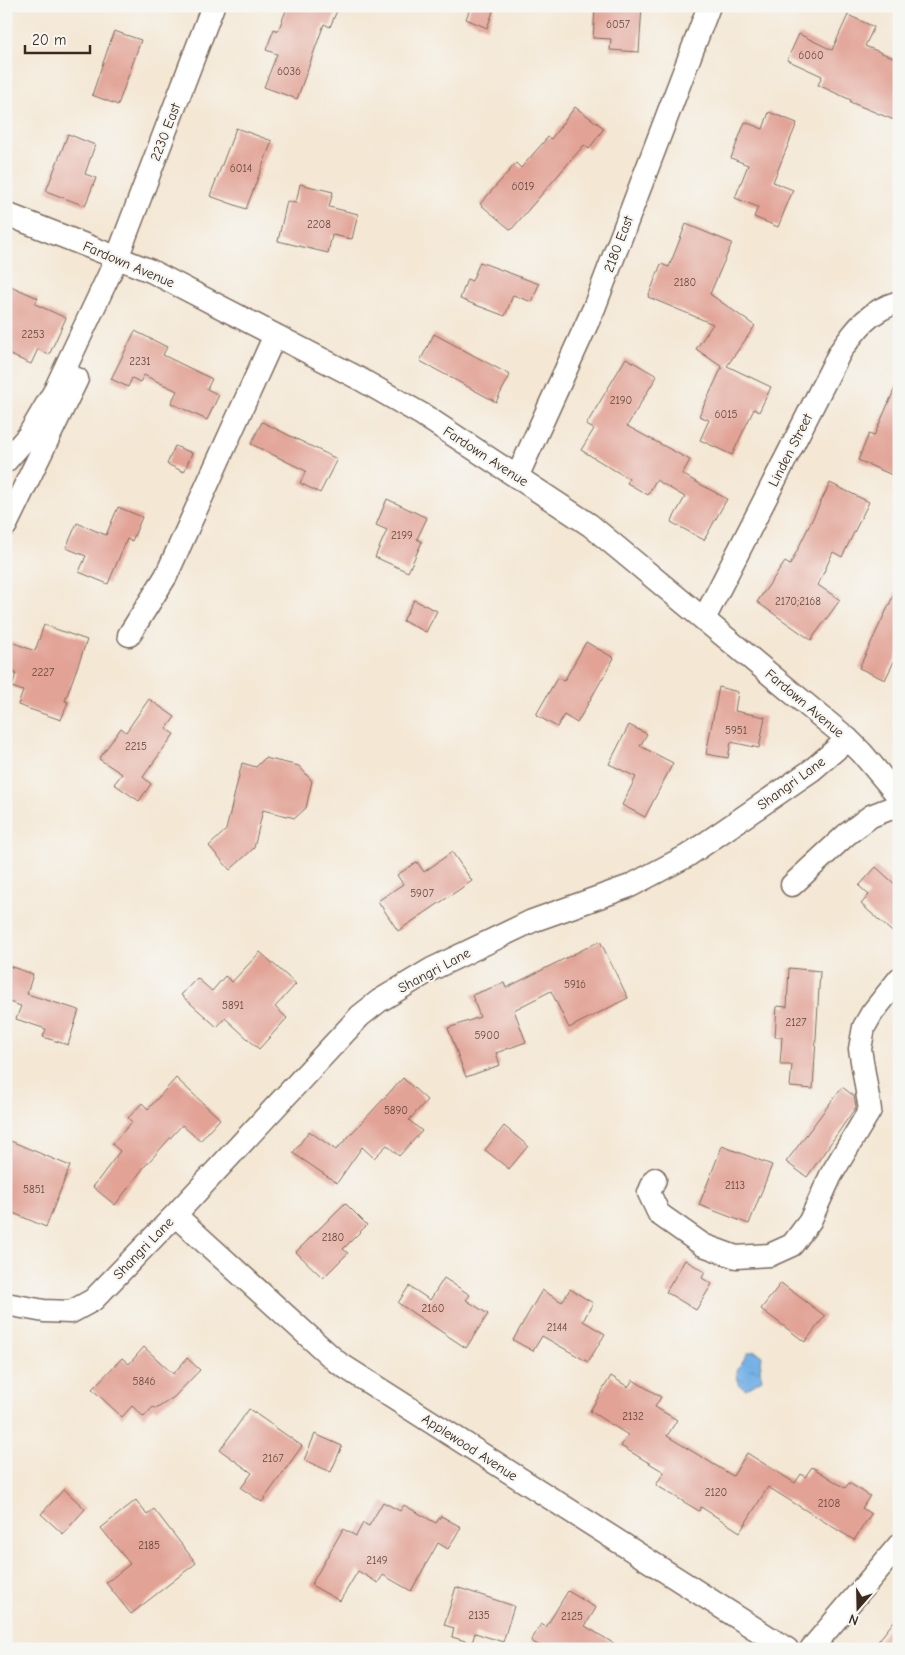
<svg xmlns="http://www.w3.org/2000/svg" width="905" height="1655" viewBox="0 0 905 1655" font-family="'Comic Neue',sans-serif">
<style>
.water{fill:url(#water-ripples);stroke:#576e82}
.building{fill:#e2a396}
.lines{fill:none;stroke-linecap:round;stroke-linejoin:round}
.minor-casing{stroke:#7c6c5e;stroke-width:25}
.minor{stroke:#fff;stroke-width:22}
.labels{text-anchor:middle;stroke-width:4.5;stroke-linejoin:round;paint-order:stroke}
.number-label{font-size:11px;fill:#65483c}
.street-label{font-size:14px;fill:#3b2a1e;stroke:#f6f6f2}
</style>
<defs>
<pattern id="water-ripples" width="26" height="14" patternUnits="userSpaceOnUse" patternTransform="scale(1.25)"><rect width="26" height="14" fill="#73b1e6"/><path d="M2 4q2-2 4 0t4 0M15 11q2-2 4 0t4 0" fill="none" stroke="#6090ba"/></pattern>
</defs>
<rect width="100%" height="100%" fill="#f6f6f2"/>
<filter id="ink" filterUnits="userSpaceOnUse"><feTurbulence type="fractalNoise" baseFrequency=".02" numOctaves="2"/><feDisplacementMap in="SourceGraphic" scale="10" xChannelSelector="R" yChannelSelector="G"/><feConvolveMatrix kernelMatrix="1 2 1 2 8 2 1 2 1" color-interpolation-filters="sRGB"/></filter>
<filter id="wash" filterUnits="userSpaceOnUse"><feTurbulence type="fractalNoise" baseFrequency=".0096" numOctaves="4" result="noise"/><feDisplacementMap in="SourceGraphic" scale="20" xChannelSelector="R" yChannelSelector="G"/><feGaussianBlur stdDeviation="1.12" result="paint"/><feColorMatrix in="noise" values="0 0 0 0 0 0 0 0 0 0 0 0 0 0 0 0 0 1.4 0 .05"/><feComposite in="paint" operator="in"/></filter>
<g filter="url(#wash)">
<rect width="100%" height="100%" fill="#f4e7d4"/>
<path class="water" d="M755,1351L762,1356L760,1370L762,1379L746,1389L738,1384L737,1370L748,1353Z"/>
<g id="blocks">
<path class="building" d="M282,6H339L330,27L324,24L297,99L264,87L277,54L266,50L274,29L278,31L287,8Z
M471,6H495L487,28L466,19Z
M610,6H642L639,52L610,50L611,39L593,38L595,9L610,10Z
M848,15L874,27L865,46L899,60V122L850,102L851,100L818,85L822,76L787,60L799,34L832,50Z
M114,31L141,40L118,105L92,95Z
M575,107L604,128L589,149L584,145L511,230L480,204L516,163L521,168L548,137L551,139Z
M769,112L797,123L773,182L793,190L778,227L754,217L758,207L735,198L748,165L731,158L745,122L763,129Z
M236,128L272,141L246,209L210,196Z
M68,134L95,145L85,174L96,178L85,206L46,191Z
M300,184L333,192L329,207L358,214L352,239L332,235L328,253L278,241L287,201L296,203Z
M686,224L732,243L710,294L755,326L727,366L771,387L759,412L754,409L732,455L700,440L709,420L699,416L722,367L696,349L713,324L648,297L661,264L669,267Z
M480,262L539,284L532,302L513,295L505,316L460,299L467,279L472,281Z
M6,284L38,298L35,304L66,318L49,355L38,349L31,364L6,353Z
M135,331L167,347L163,355L212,379L207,389L219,395L207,420L171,403L177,391L144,375L140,382L132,378L128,387L111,379Z
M434,334L510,375L496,402L420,361Z
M626,358L657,376L627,426L690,460L682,474L727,499L704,540L671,522L685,497L656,480L648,495L627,483L629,479L581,450L594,429L586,425Z
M899,379V478L858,460L869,434L874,436Z
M262,422L337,459L320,493L300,483L306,471L251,444Z
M175,446L192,453L184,472L167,464Z
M830,483L869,502L842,557L833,552L818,585L840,600L811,640L757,602L785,562L790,565Z
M387,499L427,518L417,539L422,542L408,572L375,557L387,530L376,525Z
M118,507L142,517L132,541L127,539L108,584L79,572L86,556L66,548L77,523L106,535Z
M899,584V651L885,680L859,668Z
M414,600L437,611L426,632L403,621Z
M44,625L87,640L65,701L68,702L61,720L18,705L23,691L12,687L16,673L6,670V640L35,651Z
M586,642L614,658L577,723L564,715L557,727L536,715L557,678L564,681Z
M719,687L738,692L735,711L765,717L759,748L731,742L728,758L706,754Z
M149,699L175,717L166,729L174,734L143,777L151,784L139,801L114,784L122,774L99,759L121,728L126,732Z
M629,725L647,734L640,746L673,763L645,817L622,805L636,777L609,764Z
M265,758L299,766L312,781L306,808L295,818L263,810L254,848L230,870L209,846L226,830L242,763L256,767Z
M452,852L472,881L398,931L378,901L403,884L397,875L417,862L424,872Z
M876,867L899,888V938L861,904L869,895L859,886Z
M600,941L628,998L569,1028L551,991L514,1010L526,1042L496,1053L500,1065L466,1077L448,1028L480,1017L472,995L504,983L506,988Z
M260,952L296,984L275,1007L287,1018L259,1049L225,1018L217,1027L181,995L197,978L212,991L225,976L232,982Z
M6,965L33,974L27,994L79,1010L68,1045L43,1037L46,1029L16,1019L21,1006L6,1001Z
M789,968L820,971L813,1089L790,1087L792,1065H780L782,1037H775L777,1006L787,1007Z
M176,1078L220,1119L200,1141L182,1125L145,1166L115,1205L93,1187L120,1151L112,1144L132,1122L128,1118L142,1103L148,1109Z
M403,1078L427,1100L409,1120L422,1131L399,1156L387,1145L374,1158L362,1147L337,1183L293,1153L309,1131L336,1150Z
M842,1087L854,1096L856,1107L807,1177L786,1162Z
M504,1126L528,1146L509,1169L485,1150Z
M6,1139L70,1166L46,1227L6,1210Z
M722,1146L772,1165L749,1224L699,1205Z
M345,1203L367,1225L343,1249L348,1253L323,1278L296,1252Z
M685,1260L705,1272L702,1278L712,1284L696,1310L666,1292Z
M444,1278L470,1295L466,1300L488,1314L466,1348L398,1303L409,1286L430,1300Z
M781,1283L825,1316L805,1342L761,1309Z
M570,1289L593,1303L583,1321L605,1334L588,1362L542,1336L533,1351L513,1340L542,1290L562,1302Z
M144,1347L173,1374L187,1358L200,1370L174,1397L156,1409L153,1407L144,1417L132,1406L122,1417L92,1389L122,1358L129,1364Z
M611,1376L628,1387L633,1380L661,1397L655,1407L677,1420L667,1436L733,1476L747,1453L795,1483L801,1474L805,1477L812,1467L845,1488L849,1483L870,1496L862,1508L871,1514L854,1540L768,1487L740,1532L701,1507L699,1511L656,1485L664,1472L621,1446L628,1435L590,1411Z
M249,1409L302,1446L262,1502L241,1488L252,1473L220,1450Z
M315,1434L342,1446L331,1472L304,1460Z
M64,1489L85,1509L63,1534L41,1514Z
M136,1500L147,1515L154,1509L196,1563L131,1614L106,1583L130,1564L101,1528Z
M383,1502L400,1511L404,1505L436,1523L441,1516L461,1527L448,1549L438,1543L411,1591L383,1575L378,1583L358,1571L340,1601L311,1585L343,1529L356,1536L363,1523L369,1526Z
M456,1587L514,1606L503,1642L475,1633L472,1643L452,1637L454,1628L444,1625Z
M568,1591L596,1608L585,1626L623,1649H545L531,1641L541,1624L546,1627Z
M899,1615V1649H872Z"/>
</g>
</g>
<g filter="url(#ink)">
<use href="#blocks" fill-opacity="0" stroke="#7c6c5e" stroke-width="1"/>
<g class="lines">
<defs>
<path id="minor" d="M6,214L151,271L360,379L423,415L590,525L848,739L862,753L899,797
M6,461L28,436L54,392L117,258L213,6
M517,477L594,308L709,6
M6,525L77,379
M704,619L840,352C856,329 870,310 899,302
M129,635L166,576L275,335
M792,885L846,835L871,816L899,805
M655,1179L649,1193L659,1214L703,1245L736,1257L770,1255L792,1245L810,1221L831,1175L870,1110L860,1049L864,1027L872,1013L899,979
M175,1215L337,1362L787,1649
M6,1304L44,1311L71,1312L93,1300L175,1215L360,1016L379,1001L432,969L532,921L630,886L687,856L812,770L848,739
M811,1649L899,1545"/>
</defs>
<use href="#minor" class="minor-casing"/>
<use href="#minor" class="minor"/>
</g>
</g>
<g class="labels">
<g class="number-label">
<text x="618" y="28">6057</text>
<text x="811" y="59">6060</text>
<text x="289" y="75">6036</text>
<text x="241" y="172">6014</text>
<text x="523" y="190">6019</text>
<text x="319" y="228">2208</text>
<text x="685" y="286">2180</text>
<text x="33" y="338">2253</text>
<text x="140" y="365">2231</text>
<text x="621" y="404">2190</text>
<text x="726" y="418">6015</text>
<text x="402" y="539">2199</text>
<text x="798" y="605">2170;2168</text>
<text x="43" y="676">2227</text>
<text x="736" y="734">5951</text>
<text x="136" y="750">2215</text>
<text x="422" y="897">5907</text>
<text x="575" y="988">5916</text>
<text x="233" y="1009">5891</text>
<text x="796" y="1026">2127</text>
<text x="487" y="1039">5900</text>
<text x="396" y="1114">5890</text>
<text x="735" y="1189">2113</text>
<text x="34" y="1193">5851</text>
<text x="333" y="1241">2180</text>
<text x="433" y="1312">2160</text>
<text x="557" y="1331">2144</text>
<text x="144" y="1385">5846</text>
<text x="633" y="1420">2132</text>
<text x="273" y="1462">2167</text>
<text x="716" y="1496">2120</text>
<text x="829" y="1507">2108</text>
<text x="149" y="1549">2185</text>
<text x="377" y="1564">2149</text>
<text x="479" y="1619">2135</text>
<text x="572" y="1620">2125</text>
</g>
<g class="street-label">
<text transform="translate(165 132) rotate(-69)" y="5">2230 East</text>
<text transform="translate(618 244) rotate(-69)" y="5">2180 East</text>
<text transform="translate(129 264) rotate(23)" y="5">Fardown Avenue</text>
<text transform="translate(790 450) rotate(-63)" y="5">Linden Street</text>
<text transform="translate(486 456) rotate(33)" y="5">Fardown Avenue</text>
<text transform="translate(805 703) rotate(40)" y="5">Fardown Avenue</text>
<text transform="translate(791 783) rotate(-36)" y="5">Shangri Lane</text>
<text transform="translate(434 970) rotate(-28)" y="5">Shangri Lane</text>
<text transform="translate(143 1248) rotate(-46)" y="5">Shangri Lane</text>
<text transform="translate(470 1447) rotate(33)" y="5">Applewood Avenue</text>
</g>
</g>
<rect width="905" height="1655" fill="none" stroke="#f6f6f2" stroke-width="25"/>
<g transform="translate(858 1608) rotate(200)" stroke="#f6f6f2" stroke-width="4" paint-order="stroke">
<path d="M0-4L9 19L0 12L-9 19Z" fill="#3b2a1e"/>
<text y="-8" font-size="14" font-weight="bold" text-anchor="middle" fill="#3b2a1e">N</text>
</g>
<path d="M25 45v8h65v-8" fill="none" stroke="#3b2a1e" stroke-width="2.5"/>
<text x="32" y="45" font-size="15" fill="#3b2a1e" stroke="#f6f6f2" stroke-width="4" paint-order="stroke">20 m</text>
</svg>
